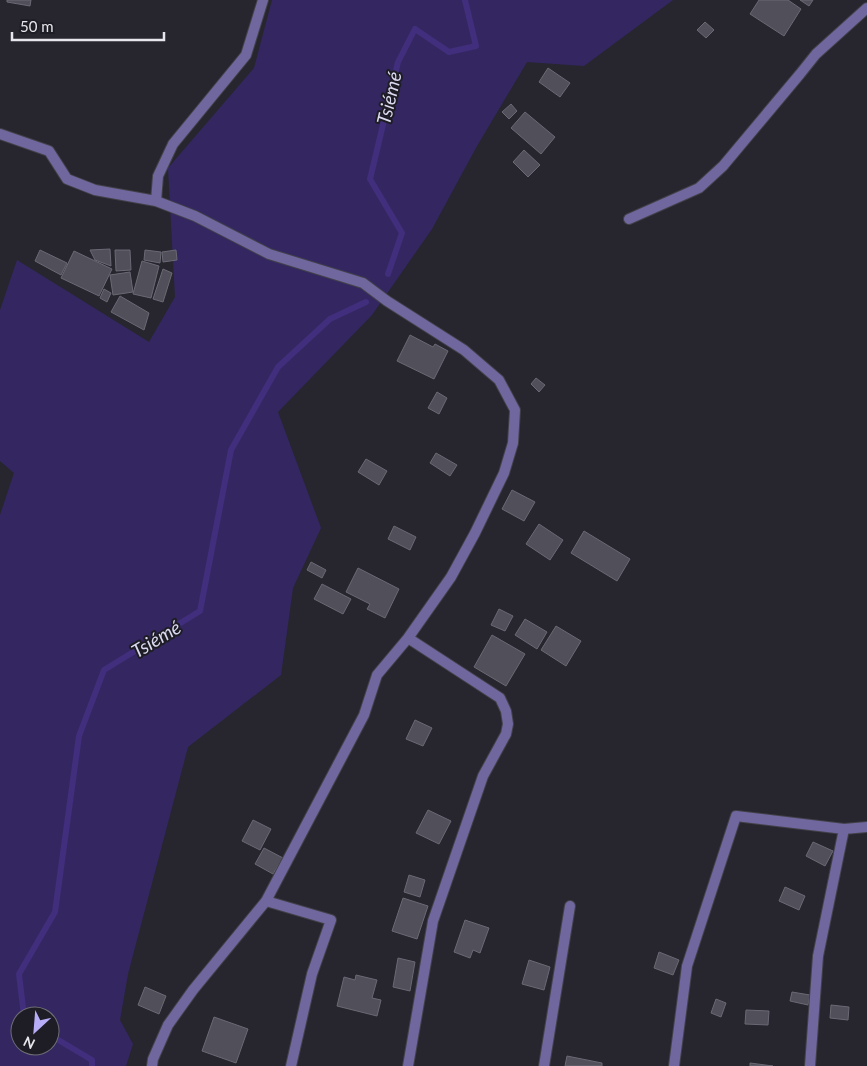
<svg xmlns="http://www.w3.org/2000/svg" width="867" height="1066" viewBox="0 0 867 1066" font-family="Lato,sans-serif">
<style>
.green{fill:#342761;fill-rule:evenodd}
.lines{fill:none;stroke-linecap:round;stroke-linejoin:round}
.stream{stroke:#412e7c;stroke-width:6}
.building{fill:#51505a;stroke:#6a6974}
.street-casing{stroke:#424149;stroke-width:12}
.street{stroke:#6f679e;stroke-width:10}
.labels{text-anchor:middle;stroke-width:4;stroke-linejoin:round;paint-order:stroke}
.water-label{font-size:19px;font-style:italic;fill:#dbd9f0;stroke:#1e1d25}
</style>
<rect width="100%" height="100%" fill="#27262f"/>
<path class="green" d="M272,0H673L584,66L527,62L477,146L432,229L372,315L278,412L321,528L293,588L281,675L188,747L128,974L120,1020L133,1044L126,1066H0V515L14,473L0,461V310L17,260L149,342L175,297L168,168L254,68ZM20,1016H50V1046H20Z"/>
<g class="lines">
<path class="stream" d="M388,274L402,233L370,179L398,62L415,29L449,52L476,46L465,0
M24,1016L19,974L55,912L79,736L104,670L200,611L231,450L278,367L330,319L366,302
M50,1035L92,1060V1066"/>
</g>
<path class="building" d="M7,0H31L30,6L7,2Z
M759,0H788L801,9L784,36L750,14Z
M800,0H813L809,6Z
M705,22L714,30L706,38L697,30Z
M548,68L570,83L560,97L539,82Z
M511,104L517,111L509,119L502,112Z
M525,112L555,137L541,154L511,128Z
M524,150L540,165L528,177L513,162Z
M110,249L111,266L95,260L90,250Z
M40,250L67,263L61,275L35,261Z
M115,250H130L131,270L116,271Z
M145,250L161,252L160,263L144,260Z
M176,250L177,260L163,262L162,252Z
M74,251L112,269L99,296L61,278Z
M142,261L159,266L151,298L133,294Z
M163,269L172,273L163,302L153,299Z
M130,272L133,292L113,295L110,275Z
M104,289L111,293L107,302L100,298Z
M120,296L149,313L144,330L111,312Z
M410,335L433,347L435,344L448,351L434,379L397,361Z
M536,378L545,385L539,392L531,384Z
M437,392L447,398L439,414L428,408Z
M436,453L457,465L450,476L430,463Z
M366,459L387,471L379,485L358,472Z
M512,490L535,502L524,521L502,509Z
M539,524L563,540L550,560L526,544Z
M394,526L416,537L410,550L388,539Z
M584,531L630,559L617,581L571,553Z
M311,562L326,570L322,578L307,570Z
M358,568L399,589L385,618L367,609L370,604L346,592Z
M322,584L351,599L343,614L314,599Z
M499,609L513,616L505,631L491,625Z
M525,619L547,632L537,649L515,635Z
M556,626L581,641L566,666L541,650Z
M492,635L525,654L506,686L474,667Z
M415,720L432,728L423,746L406,739Z
M428,810L451,821L439,844L416,833Z
M253,820L271,829L260,850L242,841Z
M813,842L833,851L825,866L806,856Z
M264,848L283,858L273,874L255,864Z
M409,875L425,880L420,897L404,892Z
M785,887L805,896L799,910L779,901Z
M403,898L428,906L417,939L392,931Z
M465,920L489,928L480,953L473,950L470,958L454,952Z
M659,952L679,960L673,975L654,968Z
M398,958L415,962L410,991L393,987Z
M529,960L550,967L544,990L522,984Z
M356,975L377,980L372,998L381,1000L377,1016L337,1006L344,977L355,980Z
M145,987L166,996L159,1014L138,1005Z
M792,992L810,995L808,1005L790,1001Z
M716,999L726,1003L721,1017L711,1013Z
M831,1005L849,1007L848,1020L830,1018Z
M746,1010L769,1011L768,1025L745,1024Z
M214,1017L248,1029L236,1063L202,1051Z
M567,1056L602,1063V1066H565Z
M750,1063L773,1066H750Z"/>
<g class="lines">
<defs>
<path id="street" d="M0,134L49,151L67,179L95,190L156,201L195,216L269,254L363,283L387,301L464,350L499,380L515,410L513,443L504,473L475,533L451,577L408,638L377,675L364,715L266,901L193,990L168,1025L153,1059L152,1066
M156,201L158,176L173,144L246,55L263,0
M629,219L699,188L723,166L800,74L816,54L867,8
M408,638L500,698L506,711L508,724L506,734L483,776L433,921L408,1066
M266,901L331,920L312,974L291,1066
M544,1066L570,906
M674,1066L687,966L736,816L844,829L867,827
M810,1066L818,956L844,829"/>
</defs>
<use href="#street" class="street-casing"/>
<use href="#street" class="street"/>
</g>
<g class="labels">
<g class="water-label">
<text transform="translate(389 98) rotate(-77)" y="7">Tsiémé</text>
<text transform="translate(156 639) rotate(-31)" y="7">Tsiémé</text>
</g>
</g>
<g transform="translate(35 1031) rotate(206)"><circle r="24" fill="#1e1d25" stroke="#6e6d75"/>
<path d="M0-4L9 19L0 12L-9 19Z" fill="#b6acf8"/>
<text y="-8" font-size="14" font-weight="bold" text-anchor="middle" fill="#e6e6ec">N</text>
</g>
<path d="M12 32v8h152v-8" fill="none" stroke="#e6e6ec" stroke-width="2.5"/>
<text x="20" y="32" font-size="15" fill="#e6e6ec" stroke="#1e1d25" stroke-width="4" paint-order="stroke">50 m</text>
</svg>
